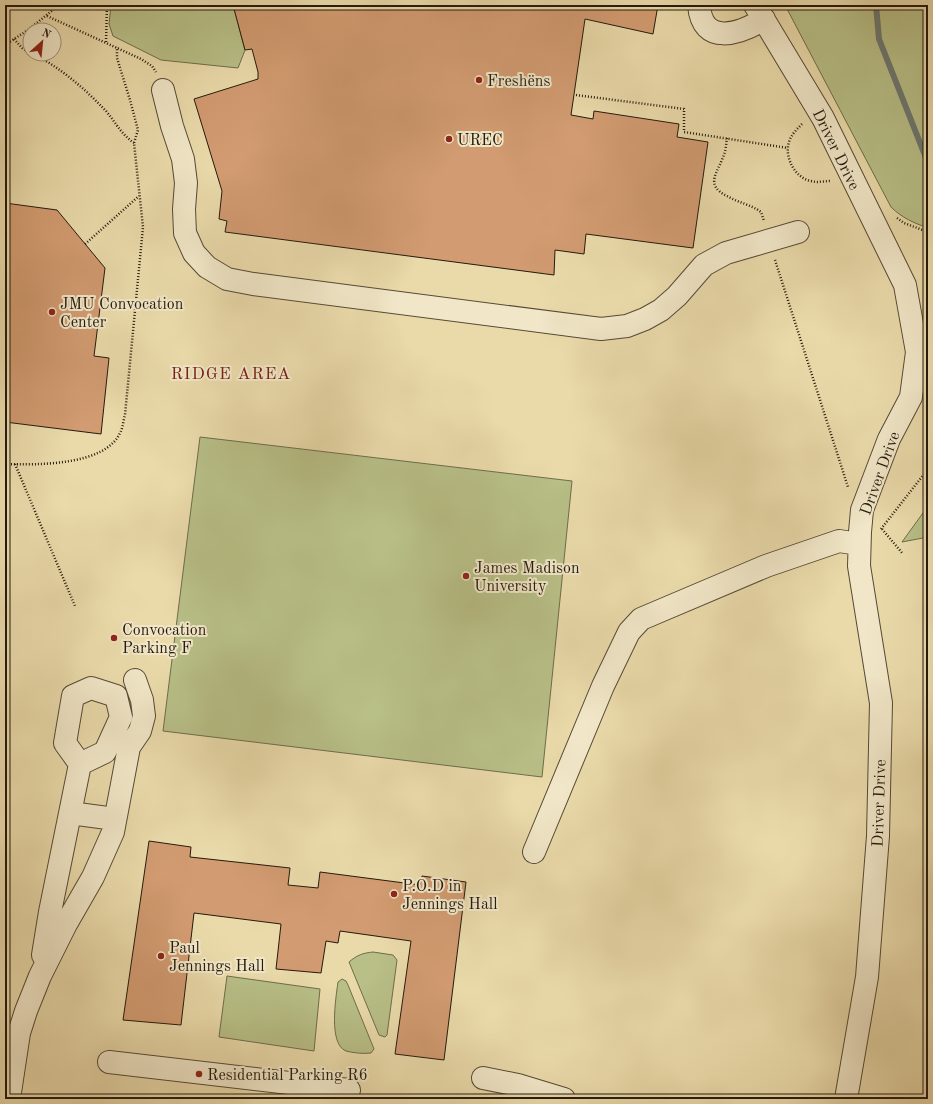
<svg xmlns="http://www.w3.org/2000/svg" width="933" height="1104" viewBox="0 0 933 1104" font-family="'Old Standard TT',serif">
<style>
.green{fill:#b8bf87;stroke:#6e6c4a}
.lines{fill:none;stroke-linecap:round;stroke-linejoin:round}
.stream{stroke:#6d7872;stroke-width:6}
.building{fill:#d29b71;stroke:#241a0e}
.minor-casing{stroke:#564a35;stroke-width:24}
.path{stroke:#241a0e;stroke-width:2.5;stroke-dasharray:1 2;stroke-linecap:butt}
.minor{stroke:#f1e7c8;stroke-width:22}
.poi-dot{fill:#8f2418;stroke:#f1e7c8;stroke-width:1.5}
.labels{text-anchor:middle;stroke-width:4;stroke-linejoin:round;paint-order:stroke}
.poi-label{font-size:16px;fill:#241a0e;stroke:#f1e7c8;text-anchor:start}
.street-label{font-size:16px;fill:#241a0e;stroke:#f1e7c8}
.neighbourhood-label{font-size:17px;letter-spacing:1px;fill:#7a1f14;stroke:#f1e7c8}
</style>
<rect width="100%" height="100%" fill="#eadaaa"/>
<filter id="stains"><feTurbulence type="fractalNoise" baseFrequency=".005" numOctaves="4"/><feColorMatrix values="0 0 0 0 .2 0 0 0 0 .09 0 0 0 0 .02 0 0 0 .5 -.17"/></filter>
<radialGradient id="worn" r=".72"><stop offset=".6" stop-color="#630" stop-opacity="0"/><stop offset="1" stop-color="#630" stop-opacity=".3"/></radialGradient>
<path class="green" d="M111,5H233L245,50L238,68L161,60L113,36L109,24Z
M788,5H928V228C914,223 902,218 891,207L786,7Z
M200,437L572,481L542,777L163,731Z
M928,506V537L902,542Z
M373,952L393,955L397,960L387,1035L385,1037L379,1035L349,962C357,955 363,953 373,952Z
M227,976L320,989L314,1051L219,1037Z
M342,979L346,981L348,985L374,1049L371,1053C364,1054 353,1053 346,1051C328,1044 336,997 338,982Z"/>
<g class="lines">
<path class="stream" d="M876,5L879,39L928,163"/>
</g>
<path class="building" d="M233,5H658L653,34L585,19L571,115L593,119L594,111L679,124L677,137L708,142L693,248L586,234L584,254L555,250L554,275L225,232L227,221L219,219L222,191L194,99L258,79V72L252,49L245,50Z
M5,203L57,210L105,268L94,356L109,358L101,434L5,422Z
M149,841L191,847L190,857L290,868L288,885L318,888L320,872L420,885L422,876L466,882L444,1060L395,1054L411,941L340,931L338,943L326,941L321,973L276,969L281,924L194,913L181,1025L123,1020Z"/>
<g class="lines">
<defs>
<path id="minor" d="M699,5C702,47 740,34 764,19
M755,5L823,118L905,285L917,352L911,397L889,439L862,510L860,532L859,566L881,703L878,836L867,977L846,1099
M163,90L172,126L183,159L186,183L184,209L185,233L194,253L207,267L227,279L253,284L601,329L627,326L645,319L661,310L677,296L704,265L726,253L798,232
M70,813L115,819
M534,852L603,686L629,632L641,619L766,566L839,541L859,544
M43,955L50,912L80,764L105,752L121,717L116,696L91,688L73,696L65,743L80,764
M109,1062L349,1090
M483,1078L518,1085L564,1099
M9,1099L19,1033L26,1011L40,976L66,924L93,877L113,832L129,747L140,731L144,716L142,700L135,680"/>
</defs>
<use href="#minor" class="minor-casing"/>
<path class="path" d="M47,16L141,59L152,66L156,72
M14,39L23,49L30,53
M106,42L107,5
M5,45L28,30L59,5
M33,54C60,67 85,89 106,111C116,123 121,134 134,143
M576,95L684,109V132L788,148
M802,124C797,129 791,135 789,142C784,157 795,178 811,181C818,183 824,181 830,181
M727,138C726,144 726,151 723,157C718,172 704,185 727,196C737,202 748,204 758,210L761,212L764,221
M897,218L904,223L928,232
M85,244L139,196
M775,260L848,487
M5,464C36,465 105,466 120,433C123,428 123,421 125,415L143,227L134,143L138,130L130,100L117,58V47
M15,464L75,606
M881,529L928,469
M882,529L903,554"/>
<use href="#minor" class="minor"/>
</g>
<g class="poi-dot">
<circle cx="479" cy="80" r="4"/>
<circle cx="449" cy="139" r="4"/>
<circle cx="52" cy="312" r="4"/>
<circle cx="466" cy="576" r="4"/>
<circle cx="114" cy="638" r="4"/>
<circle cx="394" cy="894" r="4"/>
<circle cx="161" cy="956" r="4"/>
<circle cx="199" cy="1074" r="4"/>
</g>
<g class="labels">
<g class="poi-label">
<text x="487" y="86">Freshëns</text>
<text x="457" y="145">UREC</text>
<text x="60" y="309">JMU Convocation<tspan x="60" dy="18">Center</tspan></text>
<text x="474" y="573">James Madison<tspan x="474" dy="18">University</tspan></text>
<text x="122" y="635">Convocation<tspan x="122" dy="18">Parking F</tspan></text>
<text x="402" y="891">P.O.D in<tspan x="402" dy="18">Jennings Hall</tspan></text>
<text x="169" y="953">Paul<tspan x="169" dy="18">Jennings Hall</tspan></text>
<text x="207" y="1080">Residential Parking R6</text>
</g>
<g class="street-label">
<text transform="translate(837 149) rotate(64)" y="6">Driver Drive</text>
<text transform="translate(879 473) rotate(-70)" y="6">Driver Drive</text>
<text transform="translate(878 803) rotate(-88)" y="6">Driver Drive</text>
</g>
<g class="neighbourhood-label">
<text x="231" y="379">RIDGE AREA</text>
</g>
</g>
<rect width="933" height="1104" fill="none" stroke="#eadaaa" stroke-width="20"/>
<rect x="6" y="6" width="921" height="1092" fill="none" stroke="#241a0e" stroke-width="2"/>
<rect x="10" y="10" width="913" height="1084" fill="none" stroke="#241a0e"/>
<g transform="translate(42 42) rotate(27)"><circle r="19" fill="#f1e7c8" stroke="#9f957e"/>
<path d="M0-3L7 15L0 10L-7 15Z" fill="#8f2418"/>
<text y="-6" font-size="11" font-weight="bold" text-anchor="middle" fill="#241a0e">N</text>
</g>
<rect width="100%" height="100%" filter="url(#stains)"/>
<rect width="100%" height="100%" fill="url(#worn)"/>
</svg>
